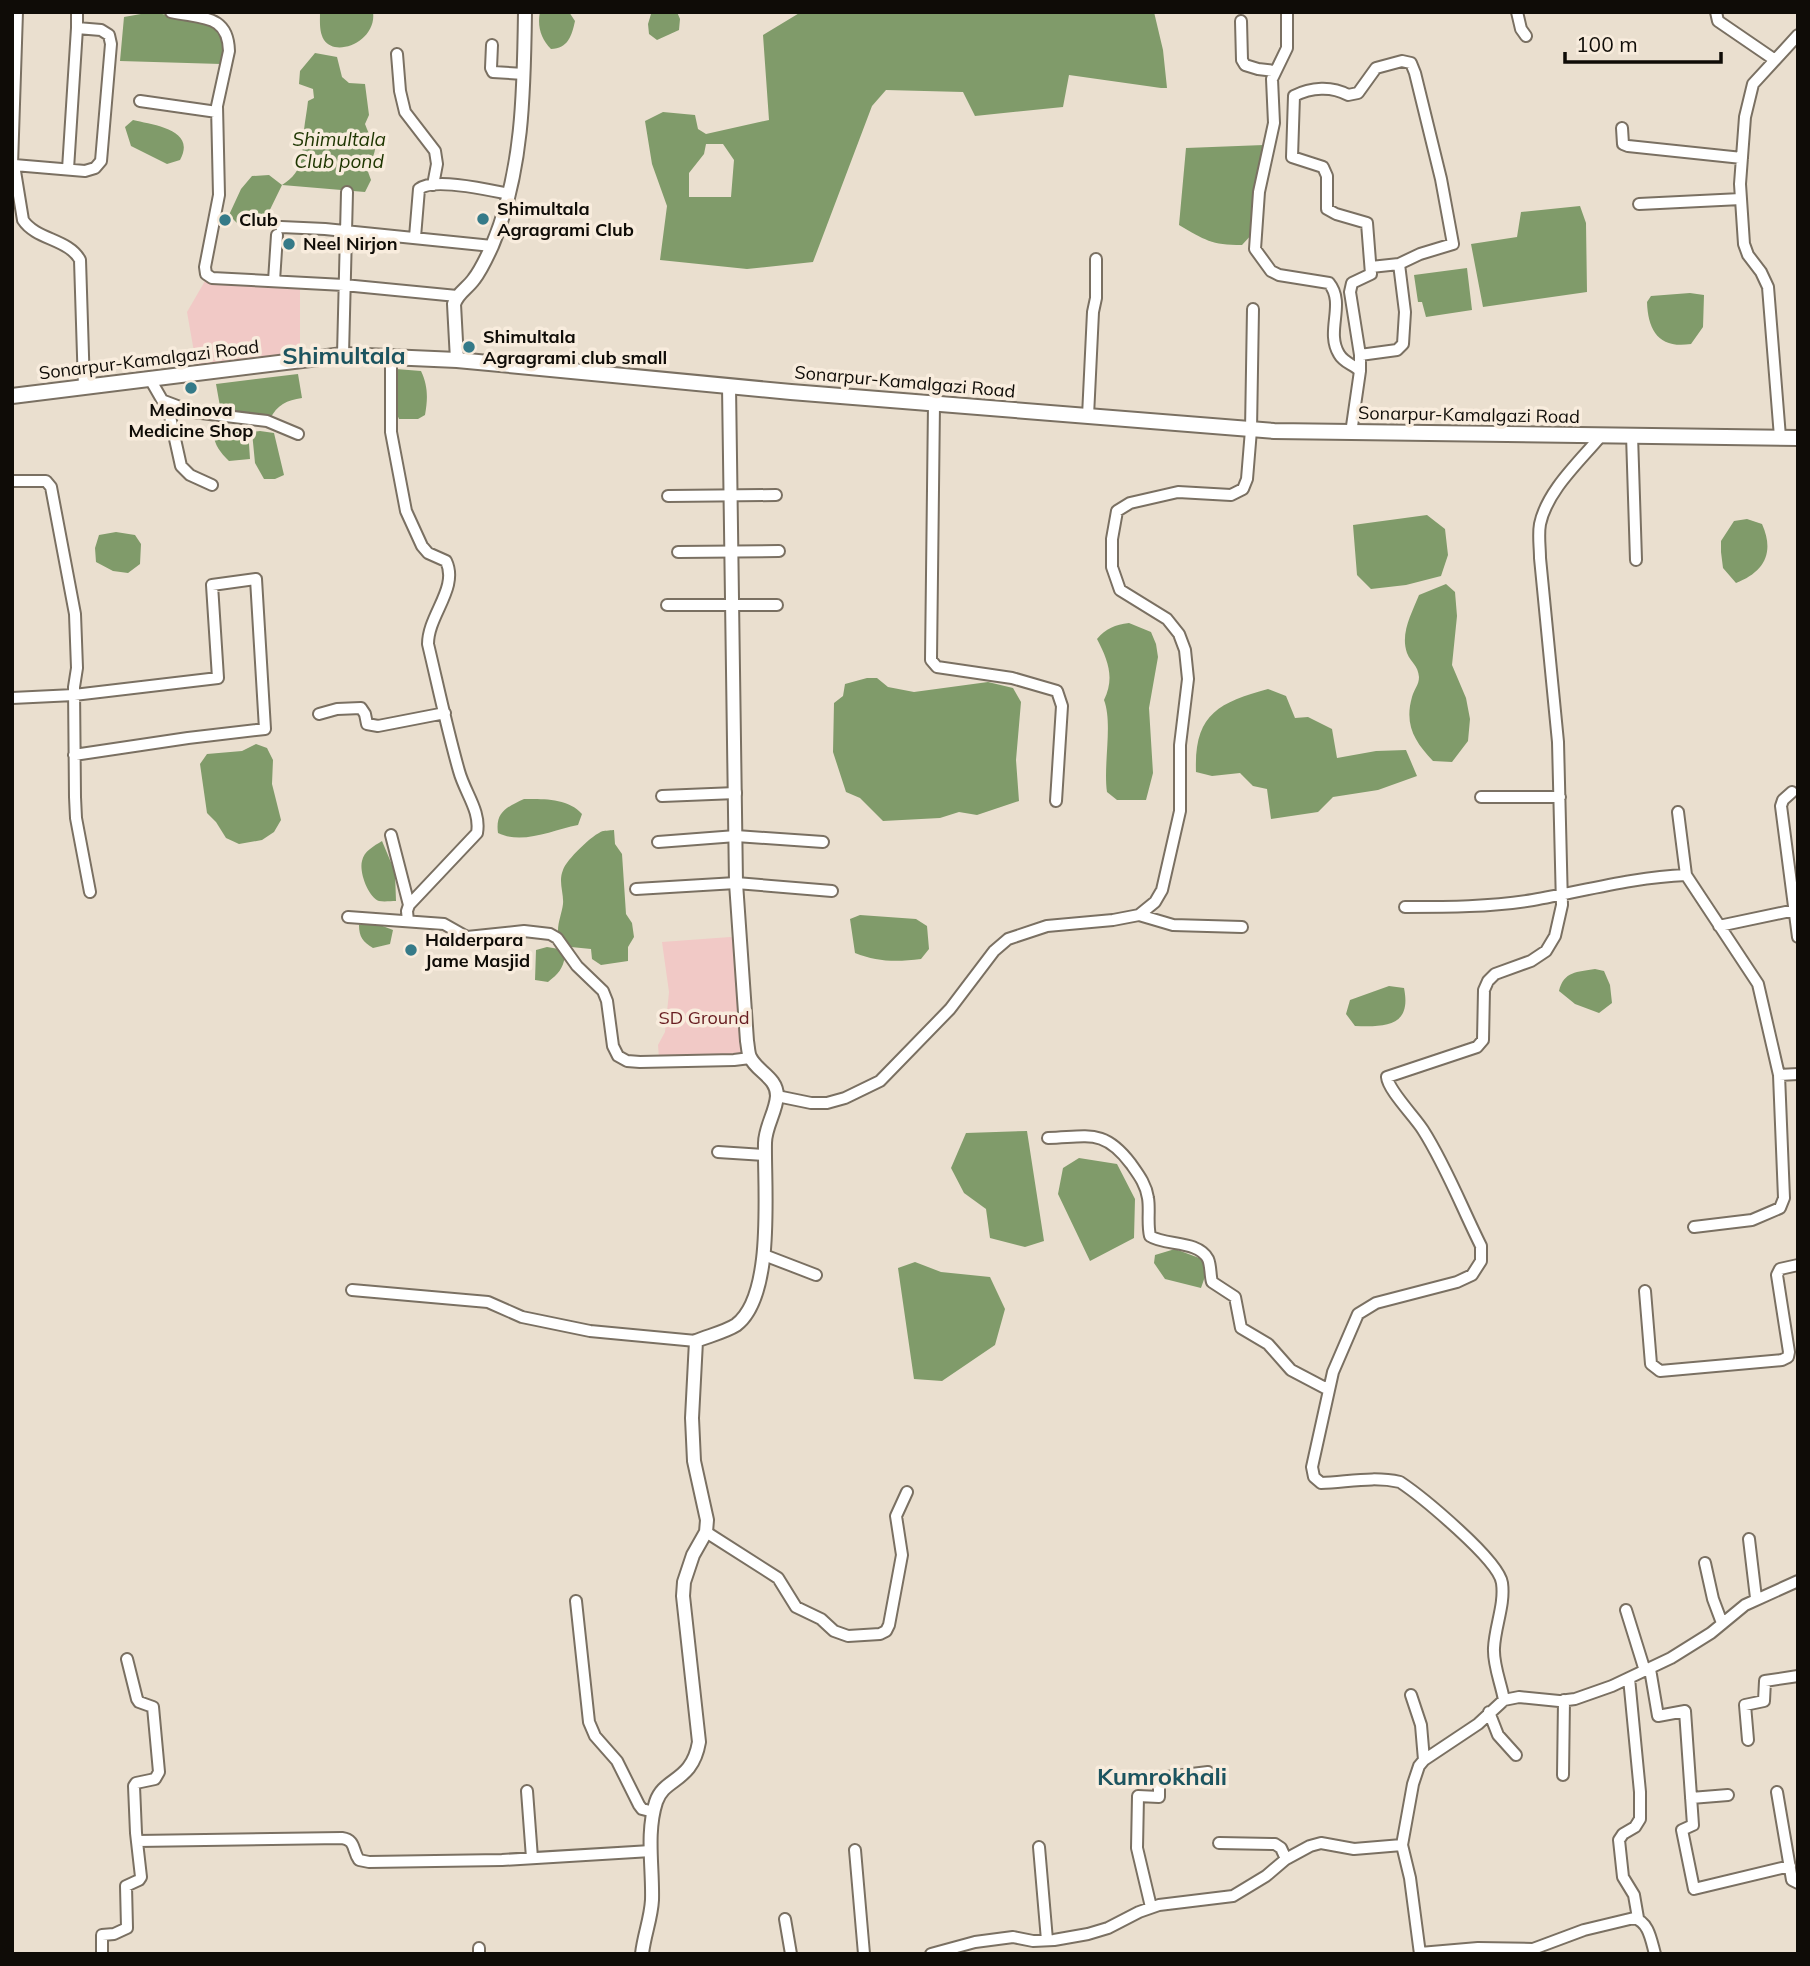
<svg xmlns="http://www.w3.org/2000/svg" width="1810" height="1966" viewBox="0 0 1810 1966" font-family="Mulish,sans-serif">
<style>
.green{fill:#f1c9c6}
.water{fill:#809b6a;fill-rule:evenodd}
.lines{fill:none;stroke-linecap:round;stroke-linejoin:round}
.minor-casing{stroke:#7a7062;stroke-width:14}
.tertiary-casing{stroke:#7a7062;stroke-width:16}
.secondary-casing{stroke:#7a7062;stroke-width:18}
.minor{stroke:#fff;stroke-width:10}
.tertiary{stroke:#fff;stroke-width:12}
.secondary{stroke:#fff;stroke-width:14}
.poi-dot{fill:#357a88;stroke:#f8ecdd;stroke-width:2.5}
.labels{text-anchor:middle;stroke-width:7;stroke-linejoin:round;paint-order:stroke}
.poi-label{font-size:18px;font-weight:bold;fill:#0f0c07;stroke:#f8ecdd;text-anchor:start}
.street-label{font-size:18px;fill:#0f0c07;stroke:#f8ecdd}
.park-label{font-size:18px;fill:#671c20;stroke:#f8ecdd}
.water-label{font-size:19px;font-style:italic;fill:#1e3600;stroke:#f8ecdd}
.district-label{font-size:24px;font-weight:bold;fill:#1c545f;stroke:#f8ecdd}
</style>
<rect width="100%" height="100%" fill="#eadfcf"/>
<path class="green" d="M205,281L216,284L300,289V355L197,369L187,312Z
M730,937L736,938L745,1055L659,1058L658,1045L665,1032L669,992L662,942Z"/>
<path class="water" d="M152,12L222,26L226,39L221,64L120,61L124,17Z
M320,12H373C377,41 336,58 324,40C319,32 320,21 320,12Z
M540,12H569L575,21C572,35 568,49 551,49C541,39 537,26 540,12Z
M656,12H677L680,19L679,30L657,40L649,34L648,24L651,14Z
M801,12H1154L1163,50L1167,88H1161L1069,75L1063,107L975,116L963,92L886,90L872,106L813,262L747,269L660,260L667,206L652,164L645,121L663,112L695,115L698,129L706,134L769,120L763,35ZM706,144H723L734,160L731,197H689V173L704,154Z
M315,53L337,57L342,77L349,83L365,84L369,115L365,124C374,149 381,142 367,169L371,180L365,192L282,185L263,224L248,221L238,224L229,215L241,189L252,176L269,175L282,185C305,171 302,153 304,130C305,120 307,111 308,101L314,98L313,89L299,84L300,71Z
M133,120C153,125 197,129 180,160L167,164L131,146L125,127Z
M1264,145L1252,199L1253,233L1242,245C1211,245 1205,240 1179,225L1186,148Z
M1580,206L1586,223L1587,292L1483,307L1471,244L1517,237L1521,212Z
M1467,268L1472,310L1426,317L1422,302H1418L1414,275Z
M1690,293L1704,295L1703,327L1691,344C1659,349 1648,331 1647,302L1651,296Z
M396,369L421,371C428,386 428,398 425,415L418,419H399L396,412Z
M298,374L302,398C287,400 277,405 270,419L221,412L216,384Z
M218,426L248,429L250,459L229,461C220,452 215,446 213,433Z
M260,431L274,433L284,475L275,479H264L255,463L252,432Z
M1427,515L1445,529L1448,555L1441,576L1406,585L1371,589L1357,575L1353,525Z
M1747,519L1762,524C1775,553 1764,572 1736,583L1723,568L1721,552V541L1734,521Z
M116,532L135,535L141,544L140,564L128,573L113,571L96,562L95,548L99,535Z
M1446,584L1455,592L1457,616L1452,665L1466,698L1470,719L1468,741L1452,762L1433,761C1415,742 1404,725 1412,697C1414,689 1419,685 1419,677C1418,665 1411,663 1407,653C1400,633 1412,613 1419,595Z
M1129,623L1151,632L1156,644L1158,657L1149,708L1153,773L1146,800H1117L1107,792C1103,764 1113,724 1104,700C1115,678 1108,660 1097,639C1106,628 1115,625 1129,623Z
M867,678H877L888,687L914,692L988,682L1013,688L1021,702L1016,760L1019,801L977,815L959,812L940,818L883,821L860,798L846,792L833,752L834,703L843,696L845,684Z
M1268,689L1286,696L1295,718L1308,717L1332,729L1337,758L1376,751L1406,750L1417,776L1378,790L1333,797L1318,812L1271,819L1267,789L1253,786L1240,773L1212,776L1196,772C1194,715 1217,703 1268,689Z
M256,744L267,748L273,760L272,784L281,820L274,832L262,840L239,844L226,838L216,822L207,813L200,764L207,754L242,751Z
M524,799C543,799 568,798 582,814L578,825C552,830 523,845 498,833C495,812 507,807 524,799Z
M614,830L615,844L622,854L626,914L632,923L634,937L628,947V961L601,965L592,959L591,949L571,947L558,931C558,921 562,913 563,904C564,893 558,882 563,870C566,860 593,834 603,831C604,831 613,830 614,830Z
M382,841L395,872L396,901C391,901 384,902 379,901C368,897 359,872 362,861C364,851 374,846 382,841Z
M860,915L916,919L927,926L929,949L921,959C897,962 877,962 855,953L850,919Z
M359,925H380L393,930L390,944L373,948C363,942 359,937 359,925Z
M547,947L559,949L565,956C563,969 558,974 548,982L535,980L536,950Z
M1595,969L1604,971L1610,985L1612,1003L1599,1013L1575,1004L1559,991C1564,971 1577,972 1595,969Z
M1389,986L1404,988C1412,1027 1385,1027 1355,1026L1346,1014L1350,1000Z
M1027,1131L1044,1241L1025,1247L990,1238L986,1209L964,1193L951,1168L966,1133Z
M1079,1158L1117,1164L1135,1199L1134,1238L1090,1261L1058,1194L1063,1168Z
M1175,1249L1210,1262L1201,1288L1165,1279L1154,1263L1155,1255Z
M915,1262L941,1272L990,1277L1005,1309L995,1345L942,1381L914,1379L898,1268Z"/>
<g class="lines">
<defs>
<path id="minor" d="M77,12V28L101,30L109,35L111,44L101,161L95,168L85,171L14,165L23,220C36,240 69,239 80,260L84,387
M171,12C202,19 228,14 229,51L217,106L219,195L205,267L206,274L212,278L344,285L457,296
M1287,12V48L1272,79L1274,123L1259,192L1255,249L1271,271L1279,275L1329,283C1346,304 1325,331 1339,354C1344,363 1353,364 1360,371L1351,433
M1517,12L1521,29L1526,36
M1716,12L1718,21L1775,60
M1241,21L1242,60L1245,65L1258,69L1275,71
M492,45L491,68L493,72L524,74
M397,54L400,91L405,112L435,151L437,164L433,185
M140,101L217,112
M1622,128L1623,144L1628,146L1742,158
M12,165L17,12
M68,169L77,28
M1639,204L1741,199
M281,227L325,229L492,246
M415,237L419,189C434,177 489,190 509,194
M1371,267L1399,264
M274,281L277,235
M343,355L347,192
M391,357V432L406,511L422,546L428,553L446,561C459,588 428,615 428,644C438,686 447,729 459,771C465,793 481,811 477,833L409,905L407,911L408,921
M1360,371V355L1350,292L1352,283L1371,274L1367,223L1336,214L1327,209V176L1323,167L1292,157L1294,96C1311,87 1332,86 1348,95L1358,93L1376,68L1402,61L1411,63L1415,73L1441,179L1453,244L1420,254L1399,264L1405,312L1403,344L1397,350L1360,355
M150,379L169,412L181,466L190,475L212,485
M164,401L193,412L267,421L298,434
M934,404L931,660L937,667L1012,678L1057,691L1062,706L1056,801
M1088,416L1093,312L1096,298V259
M1632,435L1636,560
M1780,437L1768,287L1761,272L1748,255L1744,244L1740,184L1745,117L1753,84L1798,35
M12,481H46L51,487L75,614L77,668L74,687L75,797L76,818L90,892
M668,496L776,495
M678,552L779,551
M667,605H777
M12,698L74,695L218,678L212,585L256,579L265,729L188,738L74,755
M319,714L337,709L361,708L365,714L367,724L378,726L445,713
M1792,792L1783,800L1781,806L1798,937
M662,796L736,793
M1481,797H1560
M1678,812L1686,875
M391,835L409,905
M658,842L736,836L823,842
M636,889L736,883L832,891
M1405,907C1448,907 1490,907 1533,900C1584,891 1634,877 1686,875L1758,984L1779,1075L1784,1198L1780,1208L1752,1220L1694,1227
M1139,915L1173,925L1242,927
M348,917L444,924L467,937L524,931L550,934L557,938L577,966L603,991L607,1001L613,1046L618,1056L627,1061L640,1062L734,1060L750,1058
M1719,926L1795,910
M1779,1075L1798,1074
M777,1096L811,1103H827L845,1098L880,1081L950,1009L994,951L1008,939L1047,926L1113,920L1139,915L1155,902L1162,890L1180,811V745L1188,679L1185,650L1179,634L1167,619L1120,590L1112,567V539L1117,511L1130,503L1178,492L1231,495L1243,489L1247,479L1251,430L1253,309
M1048,1138C1088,1137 1104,1128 1131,1164C1138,1174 1146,1184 1148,1198C1150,1210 1147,1223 1150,1236C1165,1246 1198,1240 1208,1259C1211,1266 1210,1275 1212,1282L1235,1297L1241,1328L1268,1344L1291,1370L1329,1390
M718,1152L765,1155
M764,1255L816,1275
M352,1290L488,1302L522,1317L590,1331L696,1341
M1645,1291L1651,1364L1660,1371L1782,1360L1788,1357L1789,1352L1777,1275L1780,1269L1798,1265
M706,1532L778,1578L796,1607L821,1619L834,1631L848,1636L880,1634L886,1631L889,1625L902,1555L896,1516L907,1492
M1749,1539L1756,1598
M1705,1563L1713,1599L1722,1623
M576,1601L589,1722L595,1736L617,1761L639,1805L642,1809L654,1812
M1626,1610L1645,1671
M1650,1669L1658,1716L1685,1711L1693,1825L1682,1830L1694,1889L1790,1866
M1629,1678L1640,1792V1819L1635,1827L1623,1834L1619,1840L1623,1877L1634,1895L1638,1918
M1411,1695L1421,1725L1424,1760
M1504,1700C1501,1683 1493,1665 1494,1648C1495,1626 1505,1605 1502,1583C1499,1560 1421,1496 1400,1482C1373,1476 1348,1482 1321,1483L1314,1477L1312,1467L1333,1372L1358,1314L1376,1303L1457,1282L1472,1275L1481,1261V1246C1462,1208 1446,1166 1423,1130C1415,1117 1388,1090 1387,1077L1477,1047L1483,1040L1484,990L1488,981L1495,974L1531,961L1546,951L1555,936L1562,905L1558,742L1540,558C1540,547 1538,535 1540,524C1547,491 1579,462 1600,437
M1489,1712L1498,1735L1516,1755
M1748,1740L1745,1705L1764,1701L1765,1681L1798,1676
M1563,1775L1564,1700
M527,1791L532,1858
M1777,1792L1792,1880L1798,1883
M1691,1798L1728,1795
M137,1841L342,1838C356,1840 352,1850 359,1860L369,1862L502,1860L651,1851
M1219,1843L1275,1844L1281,1848L1286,1859
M1039,1847L1047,1940
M855,1850L864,1954
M1151,1907L1137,1848L1138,1796L1159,1797V1778L1208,1772
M785,1919L791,1954
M1420,1953L1478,1948L1533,1949L1584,1930L1634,1918C1649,1922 1651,1940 1655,1954
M102,1954V1935L114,1934L127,1928L126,1886L139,1880L141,1877L136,1833L134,1786L136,1783L155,1779L159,1772L153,1707L139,1702L137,1699L127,1659
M479,1954V1948
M931,1954L975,1942L1013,1937L1033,1941L1054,1940L1088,1934L1108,1928L1139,1912L1159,1905L1233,1896L1266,1876L1286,1859L1310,1846L1321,1843L1354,1849L1402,1845
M1420,1954L1410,1878L1402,1845L1413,1784L1419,1766L1424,1760L1478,1724L1504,1700L1519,1697L1559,1701L1575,1699L1612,1686L1671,1658L1711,1633L1745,1605L1798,1581"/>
<path id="tertiary" d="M457,360L454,304C458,292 467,289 474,279C481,270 487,257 492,246C523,173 524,91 525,12
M642,1954C644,1935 651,1919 652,1900C653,1868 646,1833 656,1802C664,1777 692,1783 699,1742L683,1596L684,1582L693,1555L706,1532L707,1520L694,1461L692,1418L696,1341C708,1336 725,1332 736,1325C775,1296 764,1187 765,1143C765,1127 776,1112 777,1096C777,1077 757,1072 750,1057C748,1053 748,1046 747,1041L736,883L729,386"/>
<path id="secondary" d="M12,396L343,355L457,360L791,392L1274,431L1798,438"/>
</defs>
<use href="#minor" class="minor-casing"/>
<use href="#tertiary" class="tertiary-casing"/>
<use href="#secondary" class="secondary-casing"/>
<use href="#minor" class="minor"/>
<use href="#tertiary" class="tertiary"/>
<use href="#secondary" class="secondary"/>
</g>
<g class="poi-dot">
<circle cx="483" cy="219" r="7"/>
<circle cx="225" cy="220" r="7"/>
<circle cx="289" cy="244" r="7"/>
<circle cx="469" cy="347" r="7"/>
<circle cx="191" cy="388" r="7"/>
<circle cx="411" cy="950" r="7"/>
</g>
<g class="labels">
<g class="poi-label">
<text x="497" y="215">Shimultala<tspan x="497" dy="21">Agragrami Club</tspan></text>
<text x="239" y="226">Club</text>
<text x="303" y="250">Neel Nirjon</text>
<text x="483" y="343">Shimultala<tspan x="483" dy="21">Agragrami club small</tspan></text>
<text x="191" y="416" text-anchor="middle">Medinova<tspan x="191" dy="21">Medicine Shop</tspan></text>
<text x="425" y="946">Halderpara<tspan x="425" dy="21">Jame Masjid</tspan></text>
</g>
<g class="street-label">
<text transform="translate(149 360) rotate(-7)" y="6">Sonarpur-Kamalgazi Road</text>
<text transform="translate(905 382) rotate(5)" y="6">Sonarpur-Kamalgazi Road</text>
<text transform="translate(1469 415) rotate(1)" y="6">Sonarpur-Kamalgazi Road</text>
</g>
<g class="park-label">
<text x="704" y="1024">SD Ground</text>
</g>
<g class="water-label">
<text x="339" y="146">Shimultala<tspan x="339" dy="22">Club pond</tspan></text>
</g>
<g class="district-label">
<text x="344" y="364">Shimultala</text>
<text x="1162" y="1785">Kumrokhali</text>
</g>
</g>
<rect width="1810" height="1966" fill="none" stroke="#0f0c07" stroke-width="28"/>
<path d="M1565 52v10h156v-10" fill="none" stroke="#0f0c07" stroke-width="3.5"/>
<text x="1576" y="52" font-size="21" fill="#0f0c07" stroke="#f8ecdd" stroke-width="5" paint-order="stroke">100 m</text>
</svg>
